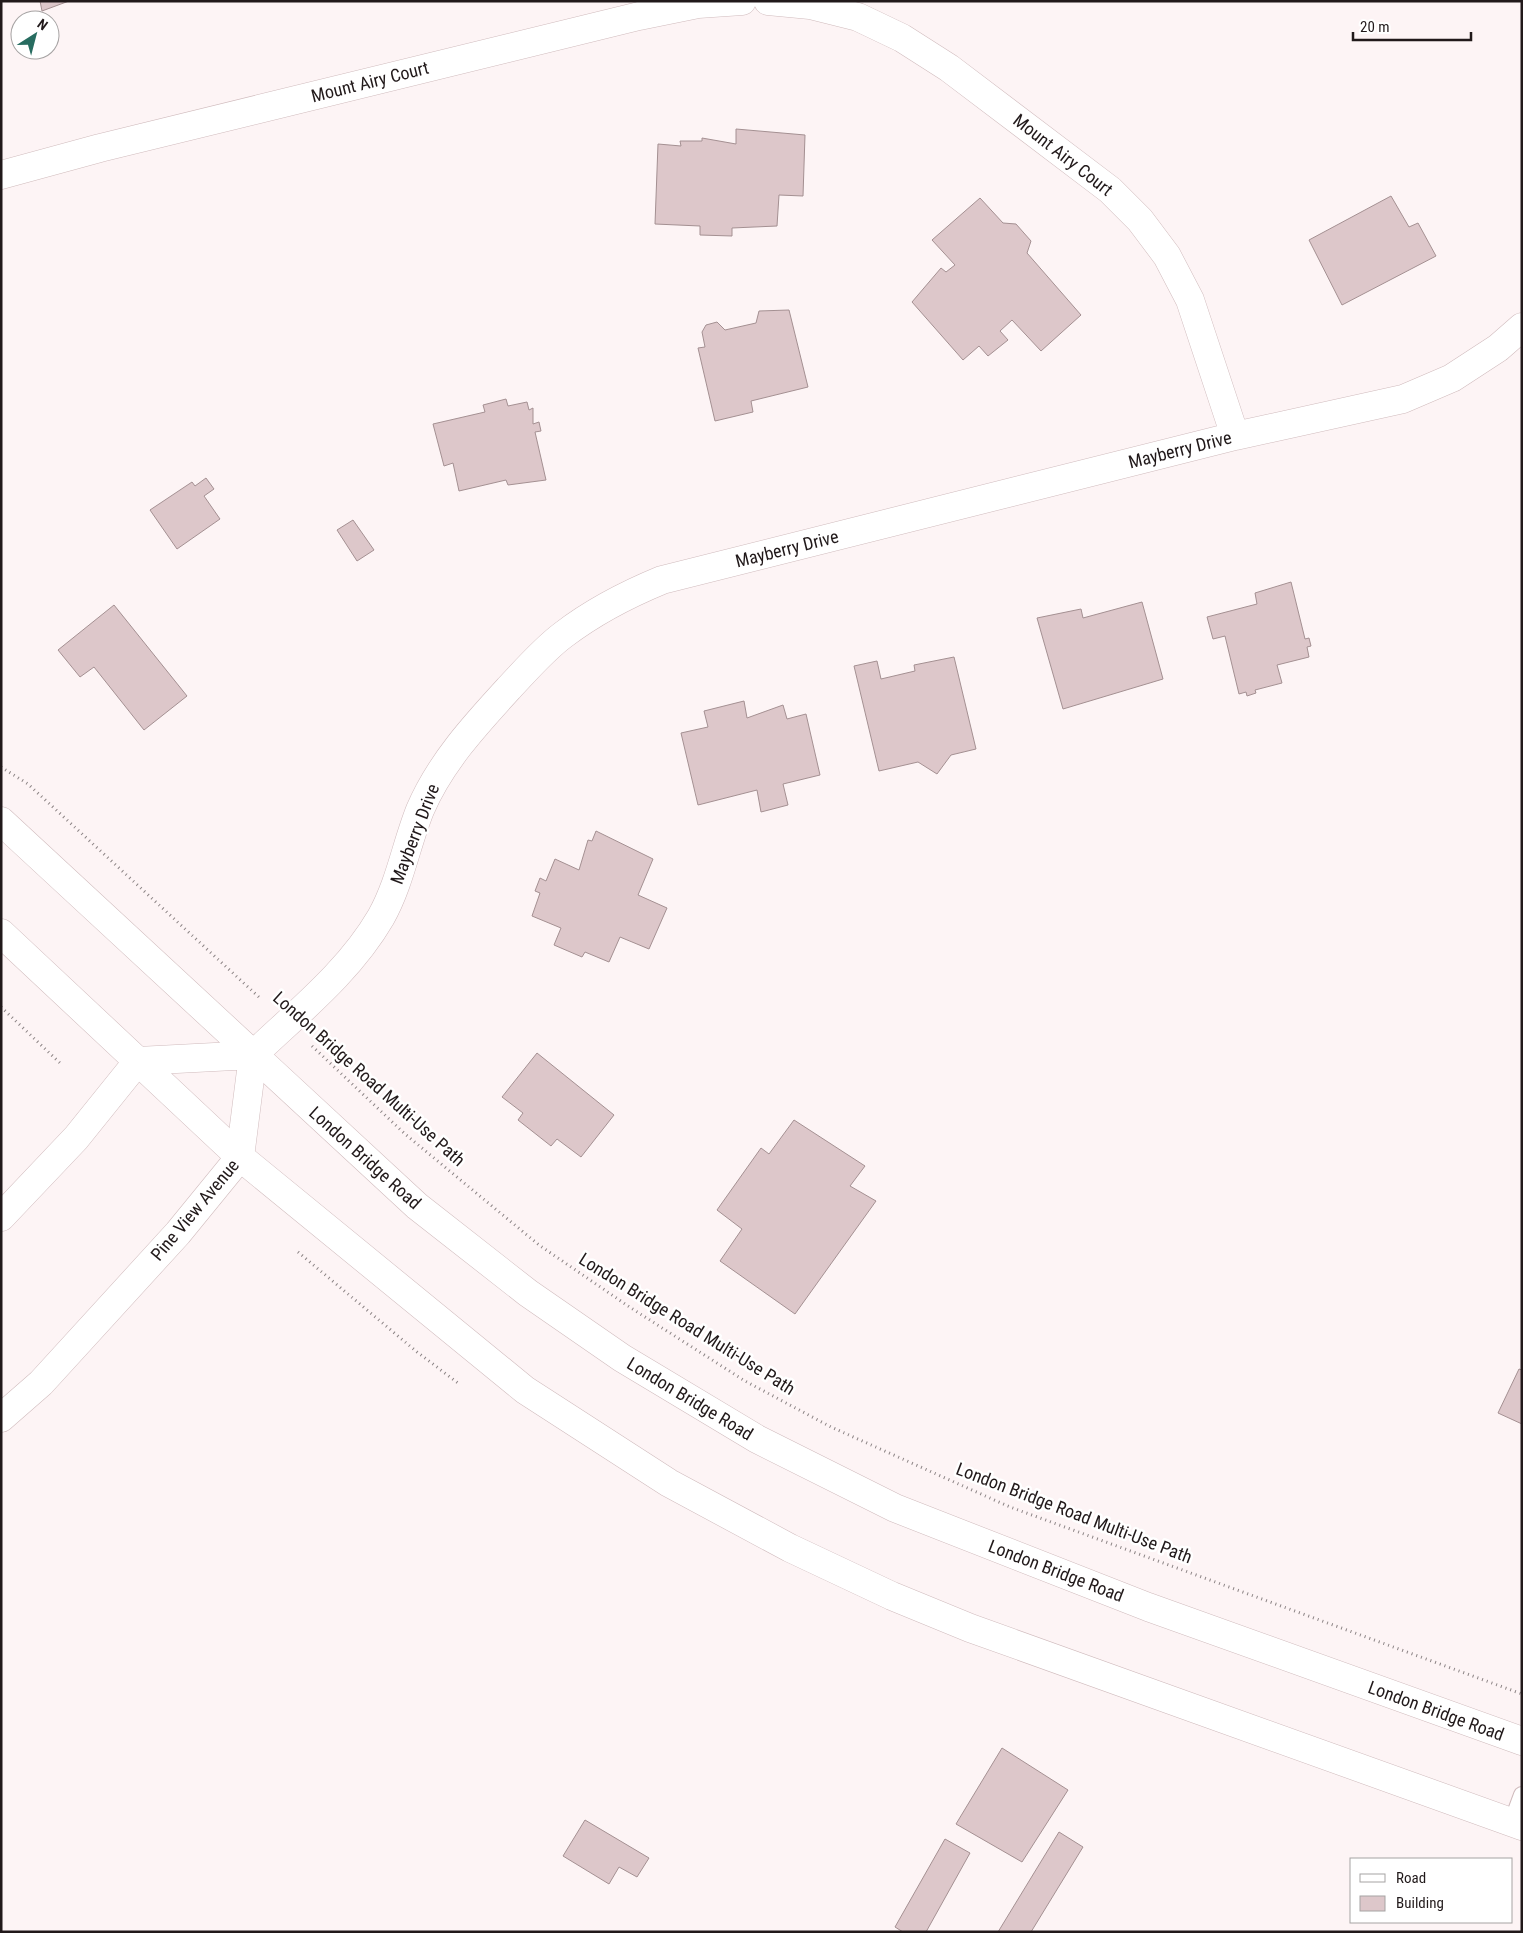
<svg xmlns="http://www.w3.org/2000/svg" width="1523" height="1933" viewBox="0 0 1523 1933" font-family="'Roboto Condensed',sans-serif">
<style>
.building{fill:#ddc7ca;stroke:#a49092}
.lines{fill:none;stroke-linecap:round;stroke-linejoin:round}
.service-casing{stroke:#d0bbbd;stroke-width:18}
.minor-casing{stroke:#d0bbbd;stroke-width:29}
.secondary-casing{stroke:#d0bbbd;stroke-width:29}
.path{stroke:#8c8485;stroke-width:3;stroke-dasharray:1 4;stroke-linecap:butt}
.service{stroke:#fff;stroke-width:16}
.minor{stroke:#fff;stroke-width:28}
.secondary{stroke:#fff;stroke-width:28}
.labels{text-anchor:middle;stroke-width:5;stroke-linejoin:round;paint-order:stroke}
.street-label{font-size:18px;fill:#21191a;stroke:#fff}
</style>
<rect width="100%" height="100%" fill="#fdf4f5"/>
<path class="building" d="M40,1H69L42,11Z
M736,129L805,135L803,196L779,195L777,226L732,228V236L700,235V226L655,224L658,144L681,146L680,141H702V138L736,144Z
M1391,196L1409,227L1418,223L1436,256L1342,305L1309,240Z
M980,198L1003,223L1016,224L1031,241L1027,253L1081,315L1041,351L1012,320L1000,331L1008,340L988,356L979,346L963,360L912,302L941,268L946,272L955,265L932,240Z
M789,310L808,387L751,401L753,412L715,421L698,348L705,347L702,332L706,325L717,322L725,330L756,323L759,311Z
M506,399L508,406L527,402L529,410L533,408V424L539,422L541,431L535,432L546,480L508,485L506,480L459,491L453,463L444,466L433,424L485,412L483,405Z
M206,478L214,489L204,496L220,519L177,549L150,510L192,482L195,486Z
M353,520L374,550L357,561L337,530Z
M1291,582L1305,639L1309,638L1311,646L1307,647L1309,657L1277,665L1282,683L1255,690L1256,693L1247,696L1246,692L1239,694L1225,636L1213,639L1207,617L1257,604L1255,593Z
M1142,602L1163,679L1063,709L1037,618L1081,609L1083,618Z
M114,605L187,696L144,730L94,667L80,677L58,650Z
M954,657L976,749L951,755L937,774L918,762L879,771L854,666L877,661L881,679L915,671L914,665Z
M744,701L747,718L783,705L787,719L806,714L820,775L783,784L788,805L761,812L757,790L698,805L681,733L708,727L704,711Z
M596,831L653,859L638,895L667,908L649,949L620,937L609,962L585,952L582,957L554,945L561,928L532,916L540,893L535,891L540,878L546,881L555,859L579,870L588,840L592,841Z
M537,1053L614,1115L581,1157L557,1139L551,1146L518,1120L523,1113L502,1097Z
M794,1120L865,1166L850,1186L876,1201L795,1314L720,1261L742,1229L717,1210L761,1148L769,1154Z
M1519,1369L1522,1370V1424L1498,1413Z
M1002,1748L1068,1790L1022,1862L956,1824Z
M585,1820L649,1858L637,1877L619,1867L609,1884L563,1856Z
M1059,1832L1083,1847L1031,1932H998Z
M945,1839L970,1853L926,1932H903L895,1927Z"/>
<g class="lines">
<defs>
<path id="service" d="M1512,1822L1522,1795"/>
<path id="minor" d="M768,1L810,5L858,17L902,38L949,68L1110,190L1140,220L1167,256L1190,300L1235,436
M1,175L100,148L639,16L698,4L742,1
M253,1055C298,1012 349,972 381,917C400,883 406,845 420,810C440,763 475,725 509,688C526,670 543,650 563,635C593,612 628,594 662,580L1235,436L1403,399L1452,378L1498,348L1522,327
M1,1217L76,1138L138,1061L253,1055
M1,1418L41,1383L178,1233L240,1157L253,1055"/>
<path id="secondary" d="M1,821L417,1206L528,1293L622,1358L757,1439L895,1508L1148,1607L1522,1741
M1,933L240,1157L525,1390L669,1483L790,1548L892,1596L970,1628L1522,1826"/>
</defs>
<use href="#service" class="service-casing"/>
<use href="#minor" class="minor-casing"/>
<use href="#secondary" class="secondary-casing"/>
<path class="path" d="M1,767L28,784L261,999
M1,1007L60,1063
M312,1046L405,1134L539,1245L631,1308L745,1381L831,1427L1010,1507L1522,1694
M298,1252L417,1352L458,1383"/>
<use href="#service" class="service"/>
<use href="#minor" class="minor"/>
<use href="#secondary" class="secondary"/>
</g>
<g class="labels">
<g class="street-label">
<text transform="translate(370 82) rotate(-14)" y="6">Mount Airy Court</text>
<text transform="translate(1063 155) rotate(38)" y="6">Mount Airy Court</text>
<text transform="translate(1180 450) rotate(-14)" y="6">Mayberry Drive</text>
<text transform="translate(787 549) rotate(-14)" y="6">Mayberry Drive</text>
<text transform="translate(415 834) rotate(-69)" y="6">Mayberry Drive</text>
<text transform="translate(369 1079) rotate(42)" y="6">London Bridge Road Multi-Use Path</text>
<text transform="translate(365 1158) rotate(42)" y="6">London Bridge Road</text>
<text transform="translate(195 1210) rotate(-50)" y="6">Pine View Avenue</text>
<text transform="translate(687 1324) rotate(32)" y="6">London Bridge Road Multi-Use Path</text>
<text transform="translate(690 1399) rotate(31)" y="6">London Bridge Road</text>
<text transform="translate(1074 1513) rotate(21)" y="6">London Bridge Road Multi-Use Path</text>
<text transform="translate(1056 1571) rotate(21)" y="6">London Bridge Road</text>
<text transform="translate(1436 1711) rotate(20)" y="6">London Bridge Road</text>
</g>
</g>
<rect width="1523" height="1933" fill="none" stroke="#21191a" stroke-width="5"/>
<rect x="1350" y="1858" width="162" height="65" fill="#ffffff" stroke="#a6a3a3"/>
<rect x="1360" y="1874" width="25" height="8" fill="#ffffff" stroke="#a6a3a3"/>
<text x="1396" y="1883" font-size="15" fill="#21191a">Road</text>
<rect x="1360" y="1896" width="25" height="15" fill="#ddc7ca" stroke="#a6a3a3"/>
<text x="1396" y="1908" font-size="15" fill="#21191a">Building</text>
<g transform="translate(35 35) rotate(36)"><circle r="24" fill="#ffffff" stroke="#a6a3a3"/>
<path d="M0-4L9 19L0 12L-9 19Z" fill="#276c60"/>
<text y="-8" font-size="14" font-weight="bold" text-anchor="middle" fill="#21191a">N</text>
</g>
<path d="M1353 32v8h118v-8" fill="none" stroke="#21191a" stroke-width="2.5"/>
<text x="1360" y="32" font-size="15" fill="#21191a" stroke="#ffffff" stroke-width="4" paint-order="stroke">20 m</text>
</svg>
